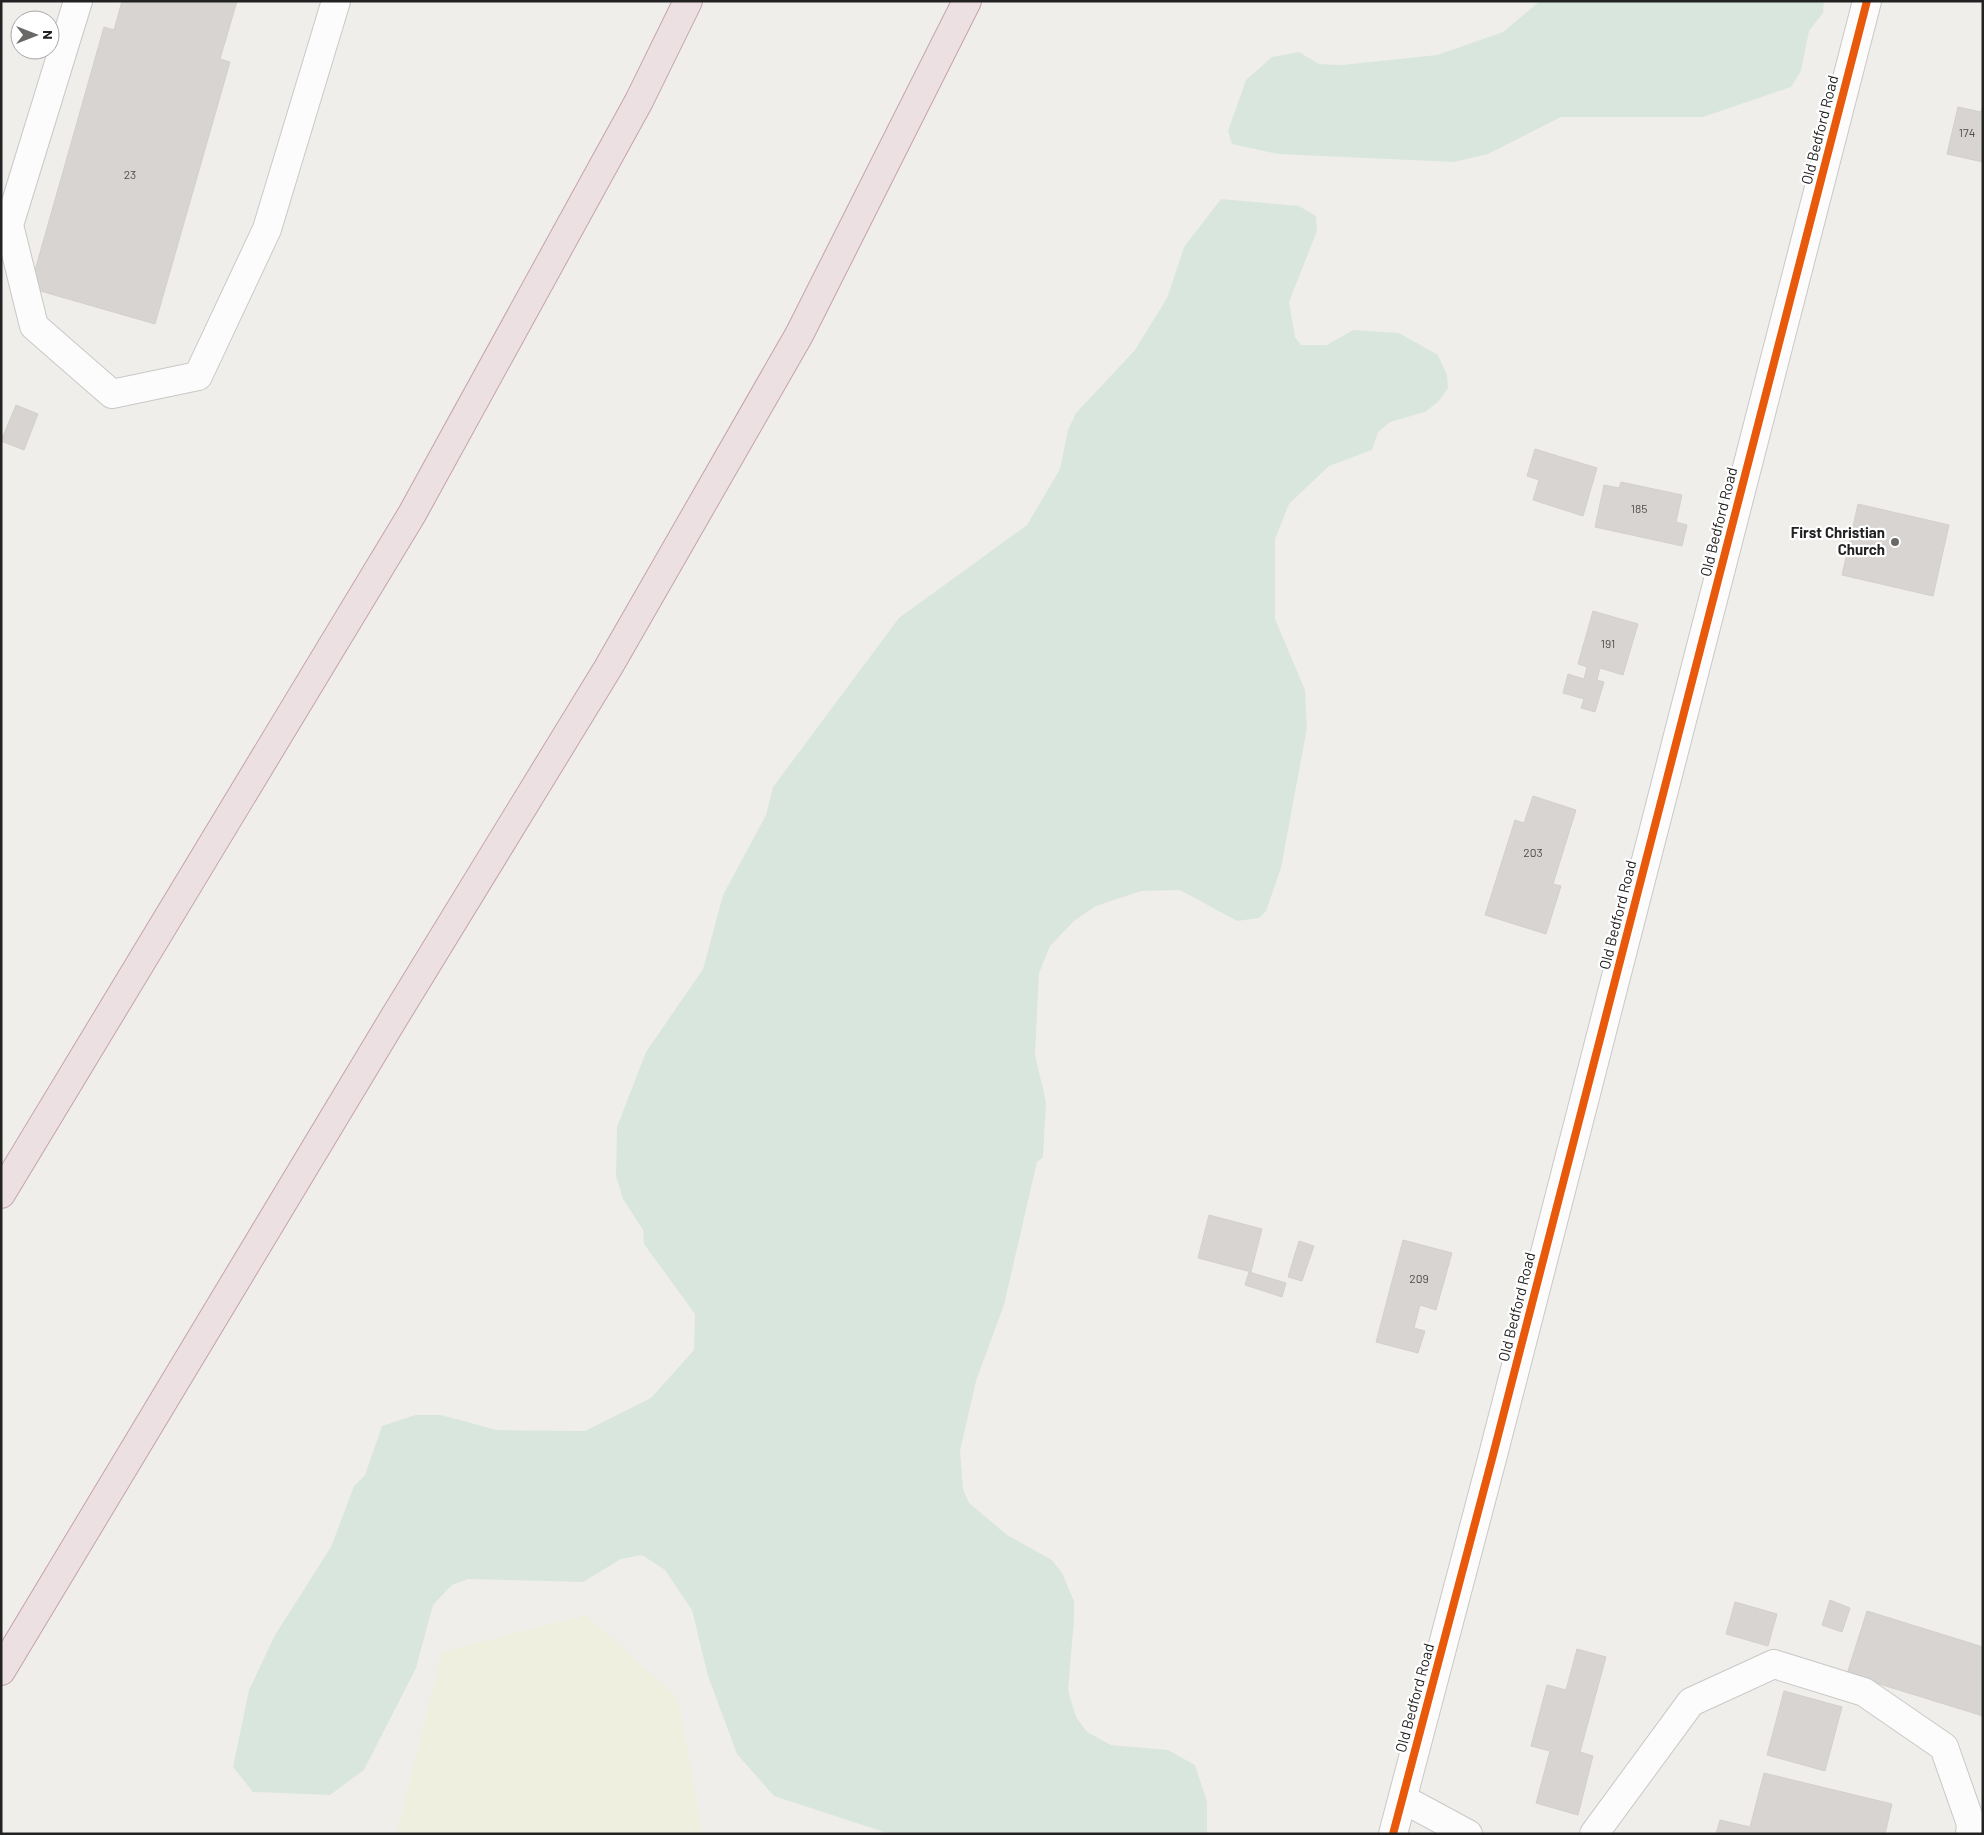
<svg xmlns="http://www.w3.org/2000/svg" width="1984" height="1835" viewBox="0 0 1984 1835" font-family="Barlow,sans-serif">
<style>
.farmland{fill:#efefdf}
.wetland{fill:#d9e6de}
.building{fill:#d7d4d2;stroke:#d3d0cc}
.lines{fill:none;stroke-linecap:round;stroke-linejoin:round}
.minor-casing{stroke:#c9c8c7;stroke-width:30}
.highway-casing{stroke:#c5a2ac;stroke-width:30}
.minor{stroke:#fdfcfc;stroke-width:28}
.highway{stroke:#ece0e2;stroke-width:28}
.cycleway-casing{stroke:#fff;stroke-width:11}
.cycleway{stroke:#e8590c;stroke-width:8}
.poi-dot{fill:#6a6968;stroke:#fff;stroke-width:2}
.labels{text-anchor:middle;stroke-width:4.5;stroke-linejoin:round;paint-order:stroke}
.number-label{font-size:12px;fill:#4f4e4e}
.street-label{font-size:15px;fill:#222;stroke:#fff}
.poi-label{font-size:15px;font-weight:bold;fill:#222;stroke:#fff;text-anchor:end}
</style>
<rect width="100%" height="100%" fill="#f0eeeb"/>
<path class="farmland" d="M586,1615L678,1698L703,1834H396L442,1652Z"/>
<path class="wetland" d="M1540,1H1824L1823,13L1809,31L1801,71L1791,87L1703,117H1561L1488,154L1454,162L1278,154L1232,144L1228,131L1246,80L1272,57L1299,52L1319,64L1342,65L1437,55L1503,32Z
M1221,199L1299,206L1316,216L1317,231L1289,302L1295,337L1301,345H1327L1353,330L1399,333L1438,355L1447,375L1448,388L1439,401L1425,412L1390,422L1378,432L1372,450L1329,466L1289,504L1275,539V619L1305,690L1307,728L1281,868L1266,911L1259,918L1237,921L1180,890L1141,891L1096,906L1074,921L1050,946L1039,973L1035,1055L1046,1102L1043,1157L1037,1162L1004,1305L976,1381L960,1451L963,1489L969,1503L1007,1535L1052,1560L1062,1573L1074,1601V1620L1068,1690L1076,1717L1087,1732L1111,1745L1168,1750L1195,1765L1207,1802V1834H890L774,1796L737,1754L708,1676L692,1610L665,1570L642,1555L621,1559L583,1582L468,1579L452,1585L433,1605L416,1668L364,1770L330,1795L253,1792L233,1767L249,1690L275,1635L331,1547L354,1486L365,1475L382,1426L415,1415H441L497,1430L585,1431L651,1398L694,1350L695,1314L644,1244L643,1230L623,1199L616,1176L617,1127L646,1052L703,969L723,895L766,815L773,787L899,618L1027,525L1060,469L1068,430L1076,413L1135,350L1167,298L1184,247Z"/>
<path class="building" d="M122,1H237L220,59L230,62L155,324L30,288L104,27L114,30Z
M1983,105V162L1947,154L1958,107L1981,112Z
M16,405L38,414L24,450L1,441Z
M1535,449L1597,468L1583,516L1533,500L1539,480L1527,476Z
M1621,482L1682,495L1676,522L1687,525L1682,546L1595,527L1604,485L1619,488Z
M1858,504L1949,525L1933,596L1842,575Z
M1593,611L1638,624L1623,675L1600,668L1597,680L1604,682L1595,712L1581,708L1584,699L1563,693L1568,674L1584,679L1587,667L1578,664Z
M1533,796L1576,810L1553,884L1561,886L1546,934L1485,915L1515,820L1524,823Z
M1209,1215L1262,1229L1251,1272L1198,1258Z
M1403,1240L1452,1253L1436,1310L1420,1305L1414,1328L1425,1331L1418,1353L1376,1342Z
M1299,1241L1314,1246L1302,1281L1288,1277Z
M1249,1272L1286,1283L1282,1297L1245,1285Z
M1830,1600L1850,1608L1842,1632L1822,1625Z
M1735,1602L1777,1614L1768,1646L1726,1634Z
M1867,1611L1983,1647V1716L1847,1674Z
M1577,1649L1606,1657L1580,1752L1593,1756L1578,1815L1536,1803L1550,1751L1531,1746L1547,1685L1566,1690Z
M1784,1691L1842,1707L1825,1771L1767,1755Z
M1764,1773L1892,1804L1885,1834H1716L1720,1820L1750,1827Z"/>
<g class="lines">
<defs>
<path id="minor" d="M78,1L9,225L34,326L112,394L198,376L267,229L336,1
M1403,1799L1468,1834
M1393,1834L1493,1455L1867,1
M1594,1834L1691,1702L1774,1664L1864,1692L1944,1747L1971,1824L1970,1834"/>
<path id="highway" d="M1,1194L412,514L639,101L688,1
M1,1671L392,1021L608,668L799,335L967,1"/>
</defs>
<use href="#minor" class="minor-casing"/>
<use href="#highway" class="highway-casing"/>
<use href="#minor" class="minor"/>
<use href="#highway" class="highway"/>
<defs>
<path id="cycleway" d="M1393,1834L1493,1455L1867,1"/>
</defs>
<use href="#cycleway" class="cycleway-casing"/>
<use href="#cycleway" class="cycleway"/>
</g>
<circle class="poi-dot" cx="1895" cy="542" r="5"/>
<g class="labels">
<g class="number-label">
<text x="1967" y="137">174</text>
<text x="130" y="179">23</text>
<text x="1639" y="513">185</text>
<text x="1608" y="648">191</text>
<text x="1533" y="857">203</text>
<text x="1419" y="1283">209</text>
</g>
<g class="street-label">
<text transform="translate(1820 130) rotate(-76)" y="5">Old Bedford Road</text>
<text transform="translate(1719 522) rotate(-76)" y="5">Old Bedford Road</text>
<text transform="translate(1618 915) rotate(-76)" y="5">Old Bedford Road</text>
<text transform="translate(1517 1307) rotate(-76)" y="5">Old Bedford Road</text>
<text transform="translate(1415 1698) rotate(-75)" y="5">Old Bedford Road</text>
</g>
<g class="poi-label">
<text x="1885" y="538">First Christian<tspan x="1885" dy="17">Church</tspan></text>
</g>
</g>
<rect width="1984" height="1835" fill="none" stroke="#222222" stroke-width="5"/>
<g transform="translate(35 35) rotate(90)"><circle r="24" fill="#ffffff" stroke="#a7a7a7"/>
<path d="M0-4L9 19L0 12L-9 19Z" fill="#6a6968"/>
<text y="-8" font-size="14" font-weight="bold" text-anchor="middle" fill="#222222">N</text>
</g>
</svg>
